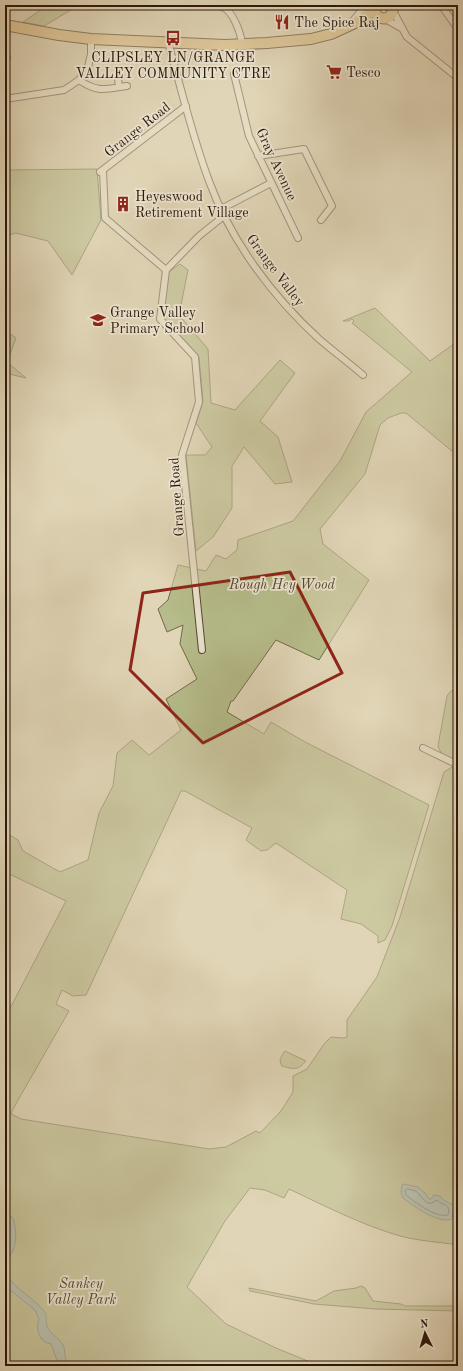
<svg xmlns="http://www.w3.org/2000/svg" width="463" height="1371" viewBox="0 0 463 1371" font-family="'Old Standard TT',serif">
<style>
.green{fill:#b6bc8b;stroke:#726a4a}
.water{fill:#95b7b5;stroke:#6b7770}
.lines{fill:none;stroke-linecap:round;stroke-linejoin:round}
.shore{stroke:#61685e;stroke-width:1}
.street-casing{stroke:#5a4734;stroke-width:8}
.primary-casing{stroke:#2d1808;stroke-width:12}
.street{stroke:#ebe4d0;stroke-width:6}
.primary{stroke:#e0ba7b;stroke-width:10}
.marked{fill:none;stroke:#8f2418;stroke-width:3;stroke-linejoin:round}
.labels{text-anchor:middle;stroke-width:3.5;stroke-linejoin:round;paint-order:stroke}
.poi-label{font-size:14px;fill:#2d1808;stroke:#ebe4d0;text-anchor:start}
.street-label{font-size:14px;fill:#2d1808;stroke:#ebe4d0}
.park-label{font-size:14px;font-style:italic;fill:#56492f;stroke:#ebe4d0}
</style>
<rect width="100%" height="100%" fill="#e0d5b6"/>
<filter id="stains"><feTurbulence type="fractalNoise" baseFrequency=".005" numOctaves="4"/><feColorMatrix values="0 0 0 0 .2 0 0 0 0 .09 0 0 0 0 .02 0 0 0 .5 -.17"/></filter>
<radialGradient id="worn" r=".72"><stop offset=".6" stop-color="#630" stop-opacity="0"/><stop offset="1" stop-color="#630" stop-opacity=".3"/></radialGradient>
<path class="green" d="M48,5H79L44,26L23,22Z
M97,169L101,220L72,275L48,241L16,233L5,236V170Z
M180,264L188,270L179,315L208,349L211,403L235,410L280,360L295,373L260,421L278,437L292,482L275,484L244,447L232,466V508L213,537L196,551L186,455H205L212,447L196,423L203,401L199,357L163,318L169,272Z
M375,308L430,361L458,341V456L406,413H401L388,418L380,425L365,474L320,529L323,544L369,580L319,660L276,640L233,701H231L227,712L264,734L271,722L305,742L429,805L392,926L385,940L378,943V936L361,924L341,919L347,890L276,843L267,850L261,851L246,840L252,828L185,791H181L86,995L73,996L62,990L56,1004L69,1011L13,1109L11,1114L21,1119L209,1149L226,1147L256,1131L260,1133L281,1111L293,1092V1076L307,1069L324,1044L331,1037L343,1038L347,1037V1020L377,977L400,917L444,772L454,766L458,767V1245C439,1242 419,1241 400,1236C362,1225 325,1206 289,1189L284,1198L265,1190L250,1188L225,1221L187,1287L226,1324L276,1348L320,1366H24L5,1362V1018L66,901L5,872V832L18,840L23,851L60,872L88,860L99,813L113,786L117,753L132,740L149,755L181,730L166,699L197,679L180,644L183,625L167,632L158,609L168,600L178,565L206,571L216,555L226,559L237,550L238,540L293,521L340,461L366,412L412,372L352,323L354,321L352,319L348,321H343Z
M5,330L16,338L7,362L26,378L5,373Z
M458,687V762L441,753L438,746L447,696L450,692Z
M285,1051L306,1061C298,1071 293,1069 282,1066C278,1060 281,1057 285,1051Z
M361,1286L365,1288L373,1301L401,1304L405,1306H458V1311L375,1309L314,1304L250,1291L249,1288L316,1301L334,1291L356,1288Z"/>
<path class="water" d="M404,1184L418,1187L425,1193L429,1199H431L434,1195L440,1196C444,1202 449,1202 454,1206L452,1219C437,1224 414,1206 403,1198L401,1193L402,1185Z
M5,1213L13,1218C17,1230 18,1251 6,1259C6,1264 5,1269 7,1274C11,1286 36,1300 44,1311C48,1316 45,1321 47,1326C49,1333 59,1338 63,1345C66,1352 64,1359 68,1366H59L51,1344C48,1343 46,1343 44,1341C38,1338 36,1325 39,1319L35,1310L5,1286V1249L8,1239V1232L5,1228Z"/>
<g class="lines">
<path class="shore" d="M408,1189L416,1191L427,1203H432L437,1200C444,1207 451,1203 448,1215C436,1218 416,1203 406,1195L405,1191Z"/>
<defs>
<path id="street" d="M197,5C205,6 214,4 222,7C233,10 241,34 242,44
M441,5L458,29
M393,11L407,37L458,78
M385,19L401,28
M352,22L366,5
M168,42C181,88 192,136 209,181C231,241 272,296 319,339C333,351 349,363 363,375
M5,57H7
M234,74L249,136L298,238
M118,79L119,87
M79,80C98,93 105,89 127,86
M5,99L64,90L79,80L88,67L91,54V39
M258,156L304,149L332,206L321,220
M103,170L105,218L166,270L160,319L195,357L199,402L182,455L202,650
M100,172L186,106
M221,209L271,183
M166,270L199,236L224,216
M423,748L458,765"/>
<path id="primary" d="M375,5V13C382,24 396,17 392,5
M5,25L59,35L91,39L225,45L267,43L311,39L331,34L357,22L374,10"/>
</defs>
<use href="#street" class="street-casing"/>
<use href="#primary" class="primary-casing"/>
<use href="#street" class="street"/>
<use href="#primary" class="primary"/>
</g>
<path d="M0 0H463V1371H0ZM290,572L342,673L203,743L130,670L143,593Z" fill="#e0d5b6" fill-opacity=".55" fill-rule="evenodd"/>
<path class="marked" d="M290,572L342,673L203,743L130,670L143,593Z"/>
<defs>
<symbol id="restaurant-bare" viewBox="-9 -9 18 18"><path d="M-5-6h1v4h1v-4h1v4h1v-4h1v5L-1.5 .5V6h-2V.5L-5-1ZM5-6V6H3V1.5H1.5Q1.5-4 5-6Z" fill="#8f2418" stroke="#ebe4d0" stroke-width="2.5" paint-order="stroke"/></symbol>
<symbol id="bus-bare" viewBox="-9 -9 18 18"><path d="M-5-6H5V4H4V6H2V4H-2V6H-4V4H-5ZM-3.5-4V0h7V-4ZM-3.5 1.2v1.5H-2V1.2ZM2 1.2v1.5H3.5V1.2Z" fill="#8f2418" stroke="#ebe4d0" stroke-width="2.5" paint-order="stroke"/></symbol>
<symbol id="supermarket-bare" viewBox="-9 -9 18 18"><path d="M-6-5.5h2.5l.6 2H6L4.5 2H-2.5L-4.4-4H-6ZM-1.5 3.2a1.3 1.3 0 1 0 .1 0ZM3 3.2a1.3 1.3 0 1 0 .1 0Z" fill="#8f2418" stroke="#ebe4d0" stroke-width="2.5" paint-order="stroke"/></symbol>
<symbol id="building-bare" viewBox="-9 -9 18 18"><path d="M-4-6H4V6H1V3H-1V6H-4ZM-2.5-4.3h1.7v1.8h-1.7ZM.8-4.3h1.7v1.8H.8ZM-2.5-1h1.7V.8h-1.7ZM.8-1h1.7V.8H.8Z" fill="#8f2418" stroke="#ebe4d0" stroke-width="2.5" paint-order="stroke"/></symbol>
<symbol id="school-bare" viewBox="-9 -9 18 18"><path d="M0-5L7-2L0 1L-7-2ZM-4 1L0 2.5L4 1V4Q0 6-4 4Z" fill="#8f2418" stroke="#ebe4d0" stroke-width="2.5" paint-order="stroke"/></symbol>
</defs>
<g fill-rule="evenodd">
<use href="#restaurant-bare" x="271" y="11" width="22" height="22"/>
<use href="#bus-bare" x="162" y="27" width="22" height="22"/>
<use href="#supermarket-bare" x="323" y="61" width="22" height="22"/>
<use href="#building-bare" x="112" y="193" width="22" height="22"/>
<use href="#school-bare" x="87" y="309" width="22" height="22"/>
</g>
<g class="labels">
<g class="poi-label">
<text x="294" y="27">The Spice Raj</text>
<text x="173" y="62" text-anchor="middle">CLIPSLEY LN/GRANGE<tspan x="173" dy="16">VALLEY COMMUNITY CTRE</tspan></text>
<text x="346" y="77">Tesco</text>
<text x="135" y="201">Heyeswood<tspan x="135" dy="16">Retirement Village</tspan></text>
<text x="110" y="317">Grange Valley<tspan x="110" dy="16">Primary School</tspan></text>
</g>
<g class="street-label">
<text transform="translate(137 129) rotate(-38)" y="5">Grange Road</text>
<text transform="translate(277 164) rotate(65)" y="5">Gray Avenue</text>
<text transform="translate(276 270) rotate(53)" y="5">Grange Valley</text>
<text transform="translate(176 497) rotate(-94)" y="5">Grange Road</text>
</g>
<g class="park-label">
<text x="282" y="589">Rough Hey Wood</text>
<text x="81" y="1288">Sankey<tspan x="81" dy="16">Valley Park</tspan></text>
</g>
</g>
<rect width="463" height="1371" fill="none" stroke="#e0d5b6" stroke-width="20"/>
<rect x="6" y="6" width="451" height="1359" fill="none" stroke="#2d1808" stroke-width="2"/>
<rect x="10" y="10" width="443" height="1351" fill="none" stroke="#2d1808"/>
<g transform="translate(425 1333) rotate(355)" stroke="#ebe4d0" stroke-width="3" paint-order="stroke">
<path d="M0-3L7 15L0 10L-7 15Z" fill="#2d1808"/>
<text y="-6" font-size="11" font-weight="bold" text-anchor="middle" fill="#2d1808">N</text>
</g>
<rect width="100%" height="100%" filter="url(#stains)"/>
<rect width="100%" height="100%" fill="url(#worn)"/>
</svg>
